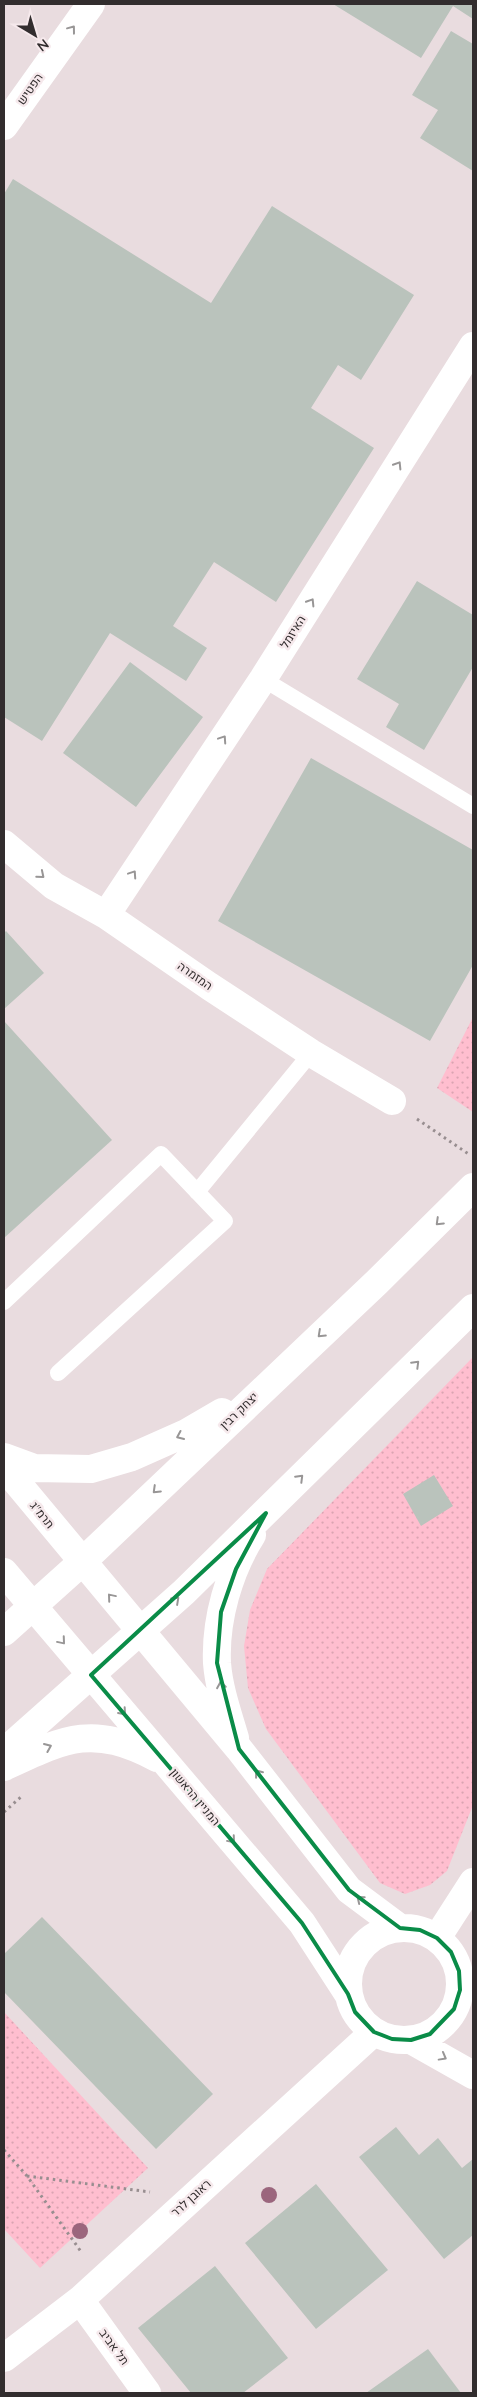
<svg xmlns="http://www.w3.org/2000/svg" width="477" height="2397" viewBox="0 0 477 2397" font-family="Quicksand,Heebo,sans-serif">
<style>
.grass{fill:url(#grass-dots)}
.building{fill:#bac3bc}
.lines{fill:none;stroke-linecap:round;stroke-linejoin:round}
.path{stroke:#988e90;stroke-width:3;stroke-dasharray:2.5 4;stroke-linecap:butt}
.lane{stroke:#fff;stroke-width:16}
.street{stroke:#fff;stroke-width:28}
.secondary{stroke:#fff;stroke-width:28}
.tree{fill:#9b667d}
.oneway{stroke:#989696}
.marked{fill:none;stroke:#0a8c48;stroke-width:4;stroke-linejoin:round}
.labels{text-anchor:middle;stroke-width:5;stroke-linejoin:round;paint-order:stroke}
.street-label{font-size:12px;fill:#322d2e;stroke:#f6e9ec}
</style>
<defs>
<pattern id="grass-dots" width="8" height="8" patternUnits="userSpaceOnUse" patternTransform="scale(1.25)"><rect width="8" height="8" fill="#ffbecf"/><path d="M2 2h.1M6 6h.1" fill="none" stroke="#dba4b2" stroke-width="1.8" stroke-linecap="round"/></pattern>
</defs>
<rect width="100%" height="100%" fill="#e9dcdf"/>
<path class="grass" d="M473,1017V1112L437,1088Z
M473,1357V1805L447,1871L430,1885L405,1894L380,1883L266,1729L248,1688L244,1646L250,1610L267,1569Z
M4,2012L148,2168L40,2268L4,2229Z"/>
<path class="building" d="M333,4H473V19L453,6L421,58Z
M451,31L473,44V171L420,138L438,110L412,95Z
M13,179L211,303L272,206L414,295L361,380L338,365L311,408L374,448L276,602L214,562L173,626L207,648L186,681L110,633L42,741L4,717V194Z
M417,581L473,615V667L424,750L386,727L399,704L357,679Z
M130,662L203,717L136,807L63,753Z
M311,758L473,850V965L430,1041L218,921Z
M6,931L44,973L4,1009V933Z
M4,1021L112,1140L4,1238Z
M434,1475L453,1506L421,1526L403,1494Z
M42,1917L213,2094L156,2149L4,1992V1954Z
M396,2127L419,2155L438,2138L462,2168L473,2159V2235L444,2259L359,2157Z
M316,2184L388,2270L316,2329L245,2243Z
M215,2266L288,2358L243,2393H191L138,2328Z
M428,2349L461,2393H366Z"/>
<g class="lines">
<path class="path" d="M417,1119L470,1155
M4,1812L22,1796
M4,2150L27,2176L82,2253
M27,2176L150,2192"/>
<path class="lane" d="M263,679L473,806
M197,1192L311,1053
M4,1302L161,1154L225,1221L58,1373"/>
<path class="street" d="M4,126L91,4
M4,844L54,886L106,915L209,986L311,1053L392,1101
M106,915L263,679L473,346
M437,1938L473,1882
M80,2300L147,2393
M4,2358L80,2300L374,2032"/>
<path class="secondary" d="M4,1457L34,1468L91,1469L132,1457L186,1433L222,1412
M4,1467L239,1749L349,1890L400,1928
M4,1572L302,1923L348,1994
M4,1632L82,1562L377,1282L473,1187
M235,1738C228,1714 219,1689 217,1663C215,1620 229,1571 252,1535
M4,1752L184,1592L473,1308
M4,1767C66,1738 92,1724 157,1758
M348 1984a56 56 0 1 1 112 0a56 56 0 1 1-112 0Z
M411,2040L473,2075"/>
</g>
<g class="tree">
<circle cx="269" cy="2195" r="8"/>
<circle cx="80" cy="2231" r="8"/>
</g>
<defs><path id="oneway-chevron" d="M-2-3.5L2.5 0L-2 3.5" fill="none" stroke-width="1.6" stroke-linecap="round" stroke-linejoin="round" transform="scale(1.25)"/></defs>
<g class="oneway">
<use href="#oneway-chevron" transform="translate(72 29) rotate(-53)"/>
<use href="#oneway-chevron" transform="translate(398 465) rotate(-58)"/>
<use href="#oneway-chevron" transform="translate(311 602) rotate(-58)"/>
<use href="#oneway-chevron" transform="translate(223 739) rotate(-56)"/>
<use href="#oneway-chevron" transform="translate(133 874) rotate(-56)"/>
<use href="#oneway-chevron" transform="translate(41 875) rotate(40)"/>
<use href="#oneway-chevron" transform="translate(439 1222) rotate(136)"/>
<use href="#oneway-chevron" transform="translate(321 1334) rotate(137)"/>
<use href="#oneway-chevron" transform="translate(416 1364) rotate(-45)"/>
<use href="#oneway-chevron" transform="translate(180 1436) rotate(156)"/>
<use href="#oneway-chevron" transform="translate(300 1478) rotate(-45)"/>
<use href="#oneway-chevron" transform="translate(156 1490) rotate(136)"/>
<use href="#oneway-chevron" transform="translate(111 1597) rotate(-130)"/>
<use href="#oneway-chevron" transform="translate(176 1600) rotate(-43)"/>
<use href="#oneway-chevron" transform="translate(62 1641) rotate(50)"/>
<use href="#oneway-chevron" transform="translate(221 1685) rotate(-99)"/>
<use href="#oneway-chevron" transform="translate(123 1712) rotate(49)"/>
<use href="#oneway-chevron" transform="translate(48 1747) rotate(-23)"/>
<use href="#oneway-chevron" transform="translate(258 1773) rotate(-128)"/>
<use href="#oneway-chevron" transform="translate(232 1840) rotate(50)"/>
<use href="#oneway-chevron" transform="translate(360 1899) rotate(-141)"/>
<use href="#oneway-chevron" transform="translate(443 2057) rotate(29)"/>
</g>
<path class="marked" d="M266,1513L236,1569L221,1612L217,1663L239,1749L349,1890L400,1928L420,1930L437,1938L451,1952L459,1971L460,1990L454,2009L430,2034L411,2040L392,2039L374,2032L355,2012L348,1994L302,1923L91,1675Z"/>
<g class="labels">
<g class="street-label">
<text transform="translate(30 89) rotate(-55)" y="4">הפטיש</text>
<text transform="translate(293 632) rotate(-58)" y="4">האיזמל</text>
<text transform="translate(195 976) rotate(35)" y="4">המזמרה</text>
<text transform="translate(239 1411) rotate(-44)" y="4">יצחק רבין</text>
<text transform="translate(42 1515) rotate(51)" y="4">תרמ"ג</text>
<text transform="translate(195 1797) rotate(50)" y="4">המניין הראשון</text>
<text transform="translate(191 2198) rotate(-42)" y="4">ראובן לרר</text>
<text transform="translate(114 2347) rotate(54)" y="4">תל אביב</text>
</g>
</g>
<rect width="477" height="2397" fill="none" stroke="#322d2e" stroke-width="10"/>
<g transform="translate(35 35) rotate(142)" stroke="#f6e9ec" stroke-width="4" paint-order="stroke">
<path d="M0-4L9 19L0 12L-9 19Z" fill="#322d2e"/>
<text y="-8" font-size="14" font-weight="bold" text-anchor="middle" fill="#322d2e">N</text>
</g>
</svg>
